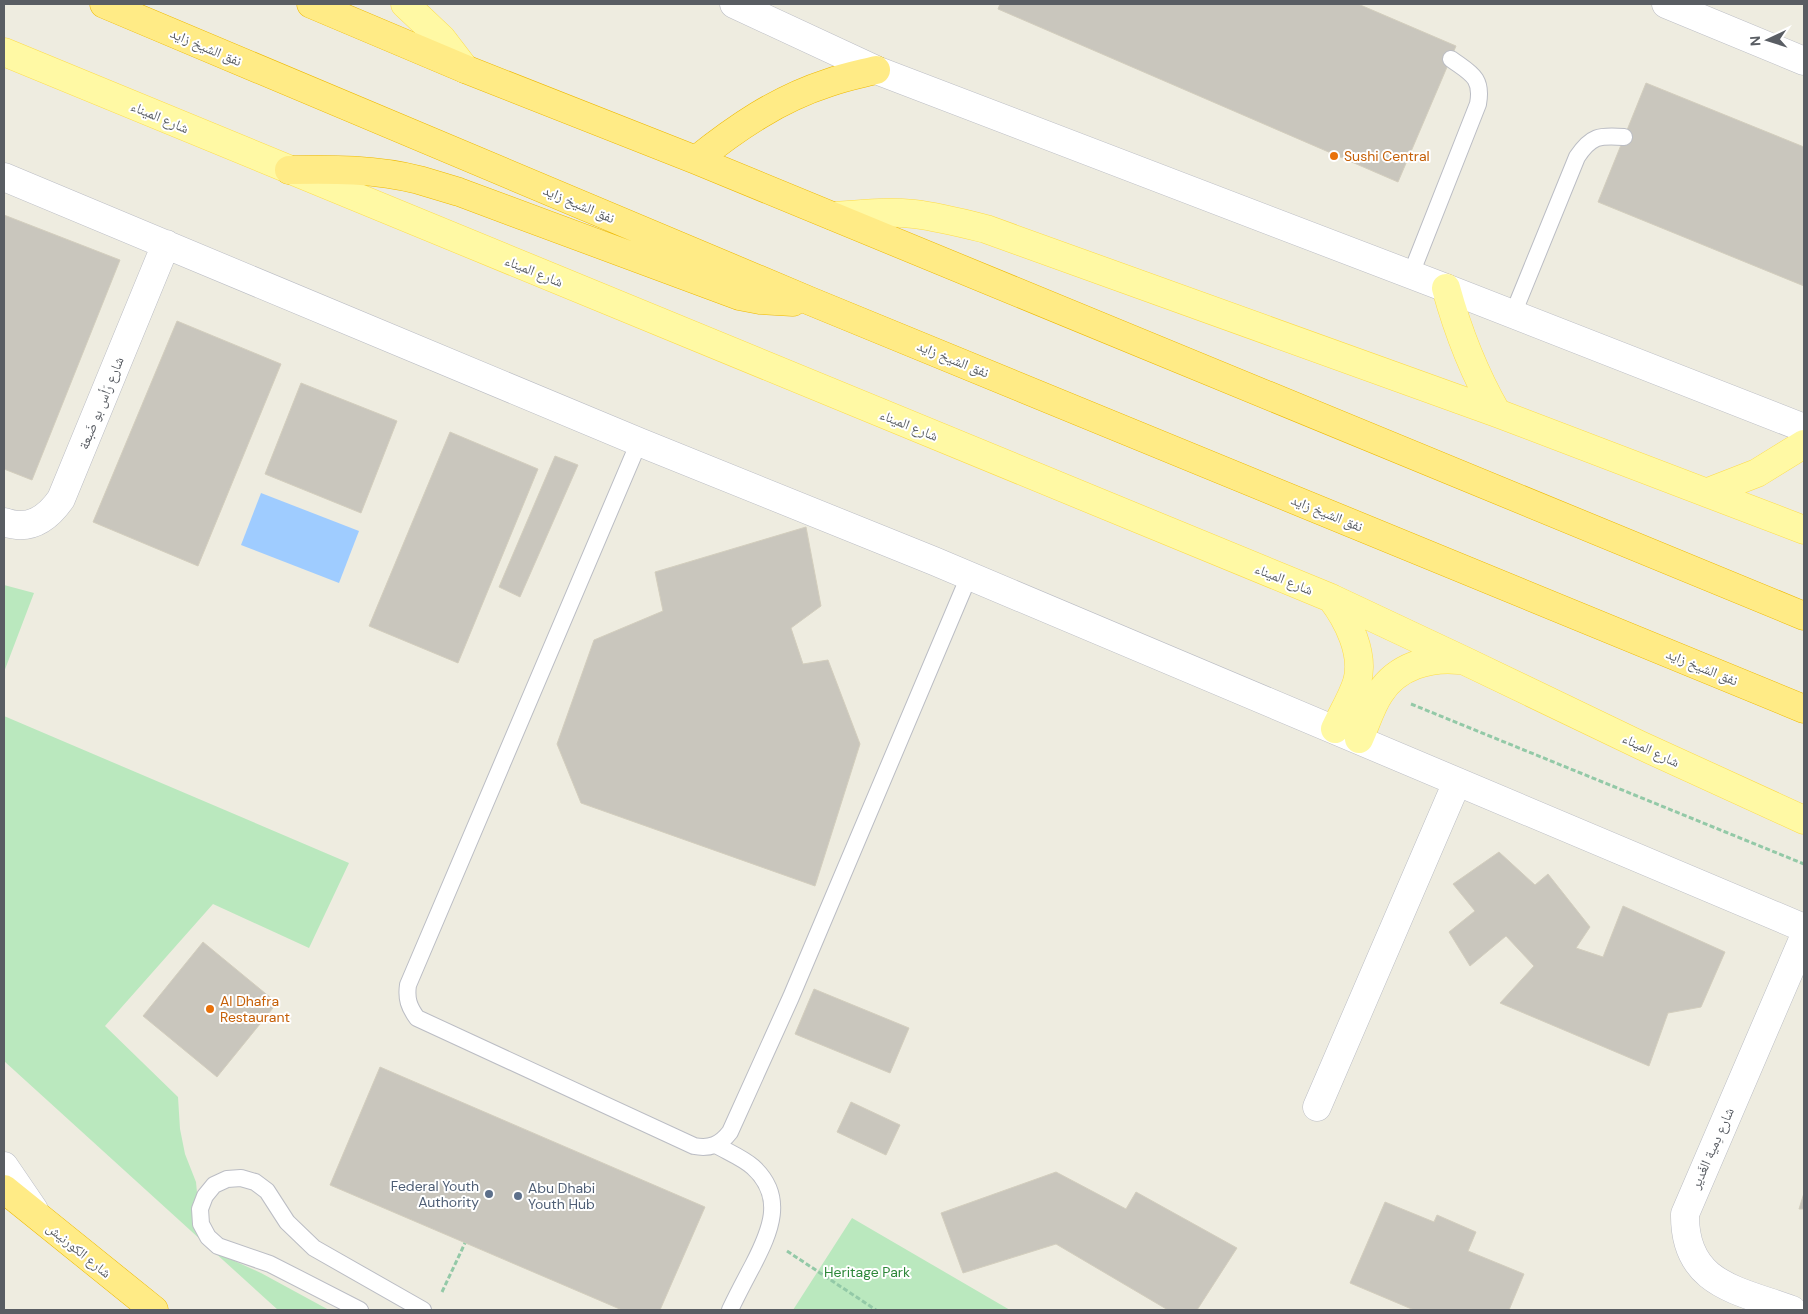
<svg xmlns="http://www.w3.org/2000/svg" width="1808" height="1314" viewBox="0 0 1808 1314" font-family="'DM Sans','Noto Naskh Arabic',sans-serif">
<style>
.green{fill:#bae8be}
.water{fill:#9fccff}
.building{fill:#c9c6bd;stroke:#d3cebe}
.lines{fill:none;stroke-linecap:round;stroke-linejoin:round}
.lane-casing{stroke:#bbbdc4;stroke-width:18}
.street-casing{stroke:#bbbdc4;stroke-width:29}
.secondary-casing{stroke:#bbbec6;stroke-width:29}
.primary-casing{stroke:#fedc49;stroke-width:29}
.highway-casing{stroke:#eeb900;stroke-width:29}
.path{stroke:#93c9a7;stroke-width:3;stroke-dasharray:5 2.5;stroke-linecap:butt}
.lane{stroke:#fff;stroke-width:16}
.street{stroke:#fff;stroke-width:28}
.secondary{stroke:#fff;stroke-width:28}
.primary{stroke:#fff9a4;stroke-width:28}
.highway{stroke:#ffeb86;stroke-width:28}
.food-dot{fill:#e8710a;stroke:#fff;stroke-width:2}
.service-dot{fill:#5c6f8a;stroke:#fff;stroke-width:2}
.labels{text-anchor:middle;stroke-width:4;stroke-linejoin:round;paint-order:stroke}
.street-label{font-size:14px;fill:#595d63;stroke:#fff}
.food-label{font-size:14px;fill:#c56008;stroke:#fff;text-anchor:start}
.service-label{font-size:14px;fill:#4e5e75;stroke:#fff;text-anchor:end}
.park-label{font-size:14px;fill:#2d8739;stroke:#fff}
</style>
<rect width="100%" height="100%" fill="#eeece0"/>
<path class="green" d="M4,585L34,593L4,672Z
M4,716L349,863L309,948L213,904L105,1026L178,1097L180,1129L185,1154L196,1182L198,1203L228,1258L261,1273L329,1310H278L4,1061Z
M852,1218L1010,1310H793Z"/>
<path class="water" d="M261,493L359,531L339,583L241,545Z"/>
<path class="building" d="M1000,4H1358L1456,46L1398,182L998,9Z
M1646,83L1804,147V286L1598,202Z
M4,215L120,260L32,480L4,469Z
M177,321L281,364L198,566L93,522Z
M301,383L397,421L361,513L265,474Z
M450,432L538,469L458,663L369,626Z
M555,456L578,465L520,597L499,587Z
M806,527L821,606L791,628L803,664L828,660L860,744L815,886L581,803L557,744L594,640L663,611L655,572Z
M1499,852L1535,885L1548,874L1590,927L1576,948L1603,957L1623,906L1725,952L1701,1007L1668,1013L1649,1066L1500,1003L1534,966L1506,936L1470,966L1449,932L1475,911L1453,884Z
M203,942L277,1003L217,1077L143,1016Z
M814,989L909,1028L890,1073L795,1034Z
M380,1067L705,1207L660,1310H622L330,1185Z
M851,1102L900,1125L886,1155L837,1132Z
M1056,1172L1126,1209L1136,1192L1237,1248L1197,1310H1168L1056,1244L963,1273L941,1213Z
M1804,1193V1209H1799Z
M1385,1202L1434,1222L1437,1215L1476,1232L1468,1251L1524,1274L1509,1310H1414L1350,1283Z"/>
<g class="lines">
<defs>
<path id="lane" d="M1411,274L1478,104C1483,77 1470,73 1451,59
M1513,314L1577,157C1591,136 1599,135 1624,137
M639,442L408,985C406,999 409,1007 417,1018L694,1146C710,1149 720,1145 730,1132L791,997L969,576
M716,1145C728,1152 743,1158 753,1167C786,1197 770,1232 753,1265C745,1280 737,1295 730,1310
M360,1310L270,1264L218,1246L208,1237L201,1224L200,1209L205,1196L214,1185L227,1179L241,1178L255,1182L267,1191L287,1222L314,1248L423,1310"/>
<path id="street" d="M734,4L876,70L1446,288L1804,428
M1666,4L1804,61
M4,177L639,442L934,561L1804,928
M4,522C29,531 47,519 61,499L166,244
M1317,1107L1457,782
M1792,1310C1738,1290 1684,1285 1685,1214L1804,937"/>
<path id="secondary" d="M4,1166L34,1210"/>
<path id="primary" d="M405,4L442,39L465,69
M4,52L1331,598L1465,661L1640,745L1804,820
M833,216C860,214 887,211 914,214C939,217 962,223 986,229L1497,413L1804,530
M1446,288C1458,332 1474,373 1497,413
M1708,492L1757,473L1804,444
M1331,598C1348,620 1365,654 1357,682C1352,698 1342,714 1335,729
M1359,739C1366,724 1371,706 1380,693C1397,666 1430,657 1459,660"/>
<path id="highway" d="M104,4L810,301L1804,709
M311,4L465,69L696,160L1804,616
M696,160C736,128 778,99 828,83C844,77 860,74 876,70
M289,170C332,169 376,169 419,180C432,184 446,188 459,192L739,296L760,300L793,302
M4,1189L154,1310"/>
</defs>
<use href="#lane" class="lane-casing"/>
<use href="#street" class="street-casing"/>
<use href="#secondary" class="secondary-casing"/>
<use href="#primary" class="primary-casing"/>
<use href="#highway" class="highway-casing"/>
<path class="path" d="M1411,704L1804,864
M787,1251L876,1310
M442,1292L465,1243"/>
<use href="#lane" class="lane"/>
<use href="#street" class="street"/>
<use href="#secondary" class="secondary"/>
<use href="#primary" class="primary"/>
<use href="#highway" class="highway"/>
</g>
<g class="food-dot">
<circle cx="1334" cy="156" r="5"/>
<circle cx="210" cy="1009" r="5"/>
</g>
<g class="service-dot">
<circle cx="489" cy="1194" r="5"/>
<circle cx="518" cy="1196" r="5"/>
</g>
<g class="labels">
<g class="street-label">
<text transform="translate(206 47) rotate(23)" y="5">نفق الشيخ زايد</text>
<text transform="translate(160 117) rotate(23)" y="5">شارع الميناء</text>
<text transform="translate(579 204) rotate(23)" y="5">نفق الشيخ زايد</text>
<text transform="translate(534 271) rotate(22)" y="5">شارع الميناء</text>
<text transform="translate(953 359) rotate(22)" y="5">نفق الشيخ زايد</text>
<text transform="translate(101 403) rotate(-68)" y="5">شارع رَأس بو ضَبعة</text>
<text transform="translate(909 425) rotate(22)" y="5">شارع الميناء</text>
<text transform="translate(1327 513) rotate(22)" y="5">نفق الشيخ زايد</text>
<text transform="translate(1284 579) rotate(22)" y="5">شارع الميناء</text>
<text transform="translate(1702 667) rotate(22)" y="5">نفق الشيخ زايد</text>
<text transform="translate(1651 750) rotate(25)" y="5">شارع الميناء</text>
<text transform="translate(1712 1148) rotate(-66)" y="5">شارع دِمية الغَدير</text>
<text transform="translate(79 1250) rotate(39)" y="5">شارع الكورنيش</text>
</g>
<g class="food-label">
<text x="1344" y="161">Sushi Central</text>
<text x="220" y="1006">Al Dhafra<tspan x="220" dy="16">Restaurant</tspan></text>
</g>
<g class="service-label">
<text x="479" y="1191">Federal Youth<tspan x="479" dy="16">Authority</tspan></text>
<text x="528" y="1193" text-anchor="start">Abu Dhabi<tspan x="528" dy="16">Youth Hub</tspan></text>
</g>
<g class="park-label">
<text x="867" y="1277">Heritage Park</text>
</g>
</g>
<rect width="1808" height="1314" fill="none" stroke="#595d63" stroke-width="10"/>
<g transform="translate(1768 40) rotate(266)" stroke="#ffffff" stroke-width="4" paint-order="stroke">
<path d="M0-4L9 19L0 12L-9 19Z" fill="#595d63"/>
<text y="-8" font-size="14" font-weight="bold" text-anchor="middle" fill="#595d63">N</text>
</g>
</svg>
